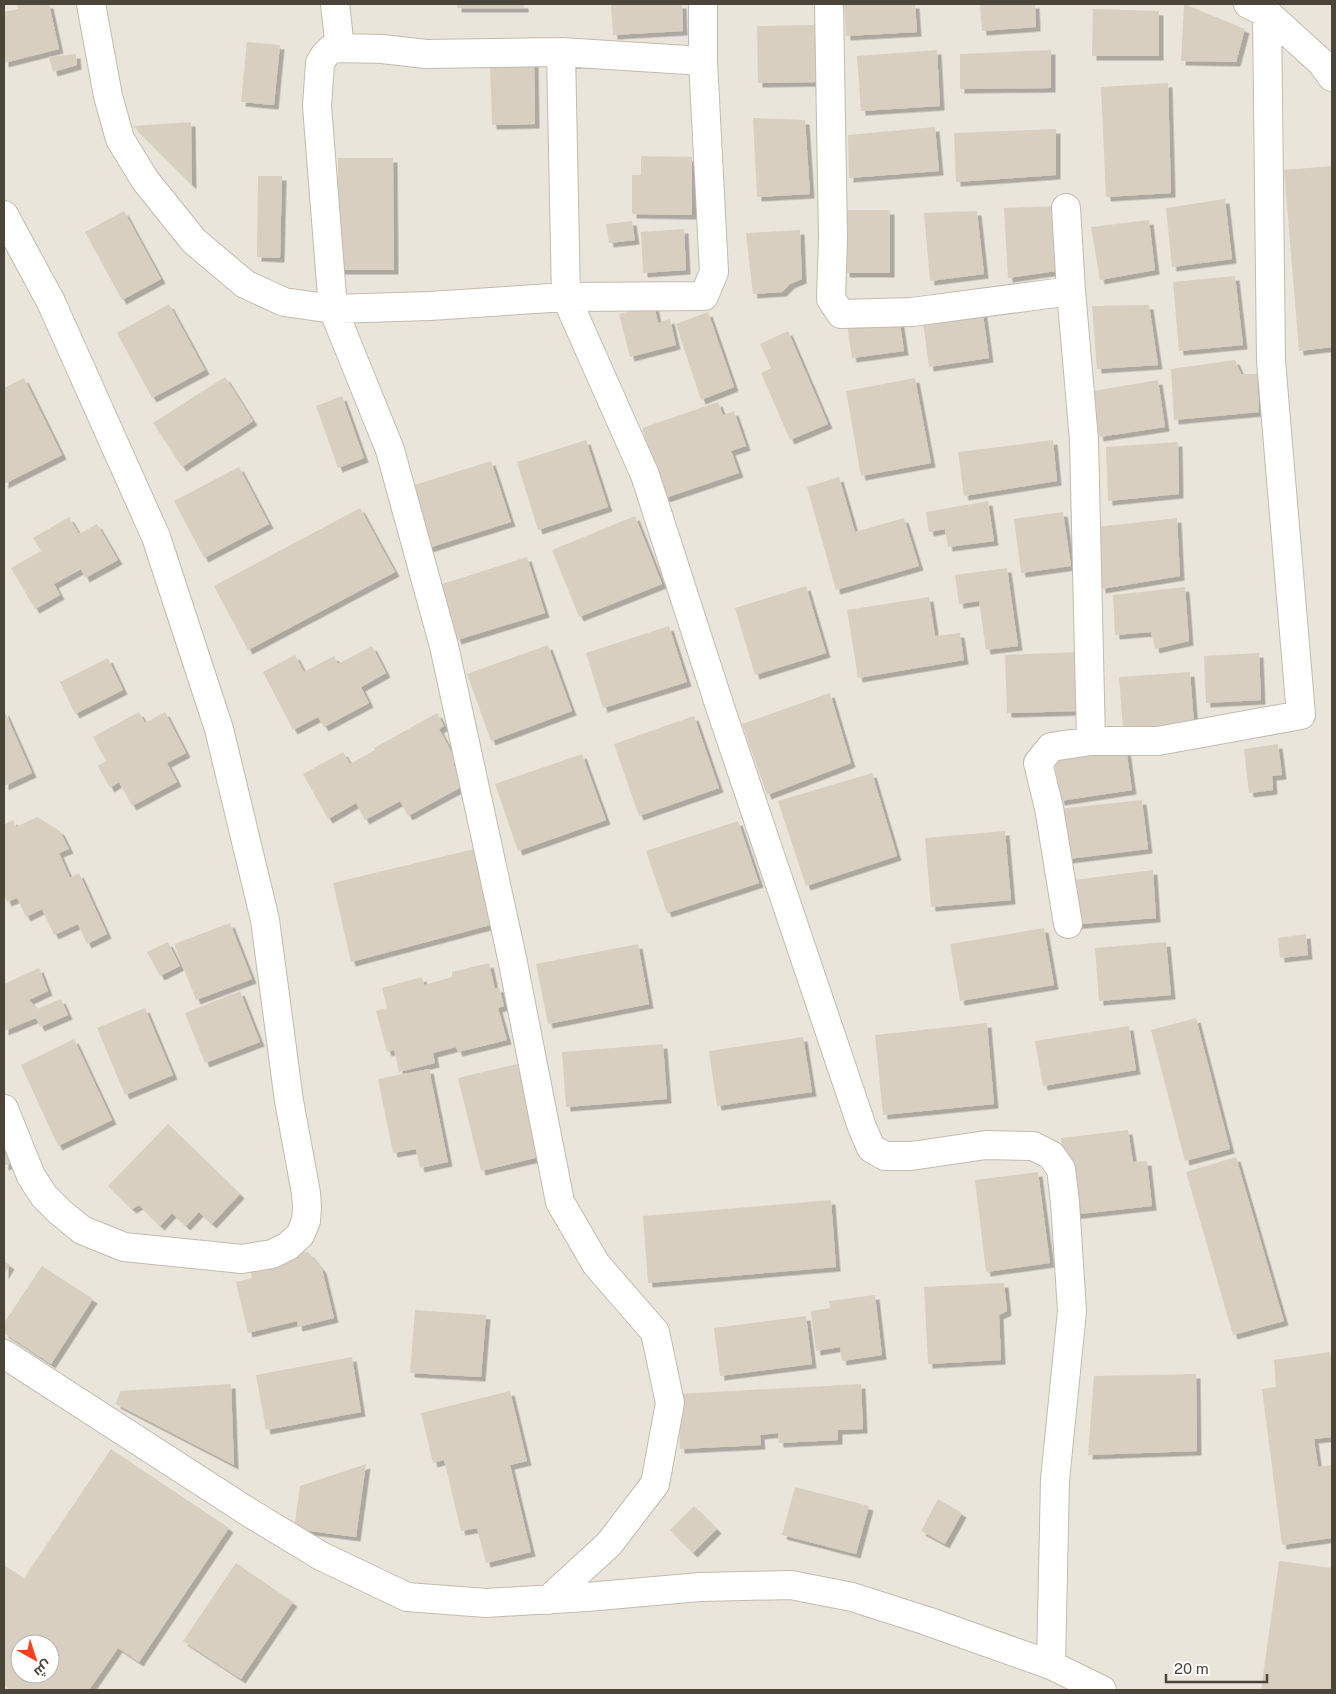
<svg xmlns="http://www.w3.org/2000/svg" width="1336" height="1694" viewBox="0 0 1336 1694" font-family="'Public Sans',Cairo,sans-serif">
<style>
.residential{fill:#eae5da;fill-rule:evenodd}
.building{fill:#d8cfc1;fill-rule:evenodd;filter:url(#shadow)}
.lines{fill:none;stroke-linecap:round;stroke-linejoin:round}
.street-casing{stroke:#c2bbae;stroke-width:30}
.street{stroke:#fff;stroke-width:28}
</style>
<defs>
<filter id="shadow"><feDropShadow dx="4.5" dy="4.5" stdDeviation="0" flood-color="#0004"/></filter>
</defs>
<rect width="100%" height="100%" fill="#f6f3ec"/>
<path class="residential" d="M4,4H1332V1690H4ZM20,1644H50V1674H20Z"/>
<path class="building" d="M17,4H49L59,49L4,63V12L18,9Z
M457,4H524V8H457Z
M611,4H682L683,31L613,35Z
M844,4H915L917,32L846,36Z
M980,4H1035L1036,27L982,31Z
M1184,4L1245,29L1236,62L1181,61Z
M1093,9L1159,11V56H1092Z
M817,25L818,82L758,83L757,26Z
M247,42L280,45L274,105L241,102Z
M937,50L940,106L861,111L857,56Z
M1051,50V88L960,89V54Z
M76,54L77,65L53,72L49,57Z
M534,58L535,124L492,125L490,59Z
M1168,83L1171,193L1106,197L1101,87Z
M753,118L805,120L810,194L757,197Z
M191,122L192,185L133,126Z
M935,127L939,171L849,178L848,135Z
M1056,129V175L956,182L954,133Z
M641,156L692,157V215L632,214V175H641Z
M338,158H393L394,270H338Z
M1332,166V347L1299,351L1284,170Z
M258,176H282L280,258L257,257Z
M1225,199L1232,259L1172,267L1166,208Z
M1057,206L1056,271L1008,278L1004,208Z
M845,210H890V273H845Z
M124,211L161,279L122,300L85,232Z
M977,211L984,274L930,281L924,213Z
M1149,220L1155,270L1100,280L1091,227Z
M632,221L635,240L609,243L606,224Z
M684,229L686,270L643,273L641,232Z
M800,230L802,279L790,284L782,292L753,294L746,233Z
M1235,276L1243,345L1179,351L1173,282Z
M169,304L205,370L152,398L117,333Z
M654,305L658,323L670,319L676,345L630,357L619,314Z
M1149,305L1158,365L1097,369L1092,306Z
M982,307L989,358L929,367L922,315Z
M708,312L734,387L701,400L676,324Z
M899,317L904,351L852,358L847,325Z
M788,331L828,424L790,440L761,373L771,368L760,344Z
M1235,360L1241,374H1257L1259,412L1174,420L1171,369Z
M225,377L253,421L182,467L153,423Z
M24,378L62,455L4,484V388Z
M915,378L931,463L861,476L846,391Z
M1158,380L1165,427L1099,437L1093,391Z
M342,396L364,458L338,468L316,406Z
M718,402L723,415L734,411L746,446L731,451L739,473L665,498L642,428Z
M586,440L608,507L538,530L517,462Z
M1053,440L1057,481L964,496L958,452Z
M1178,442L1179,494L1108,501L1106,447Z
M491,461L511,522L428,548L408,487Z
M239,467L269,524L204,558L174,501Z
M839,477L855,532L904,518L919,566L836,590L807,487Z
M988,501L994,541L948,547L945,529L929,532L926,512Z
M360,508L395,572L248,650L214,586Z
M1063,512L1071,566L1021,573L1014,519Z
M635,516L662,584L579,617L552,550Z
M69,517L79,534L97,524L118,560L85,578L81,569L54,584L60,595L35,609L11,568L41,551L33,538Z
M1177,518L1180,576L1101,589L1097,527Z
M527,557L545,613L457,640L439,585Z
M1007,568L1018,646L986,650L979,601L959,604L955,575Z
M806,586L826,653L755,675L735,608Z
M1185,587L1189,641L1155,649L1151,632L1115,635L1113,595Z
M929,597L935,636L960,633L964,660L858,678L847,610Z
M669,626L687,682L603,708L586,653Z
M548,645L572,711L491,741L467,674Z
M372,646L386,673L361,687L369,703L324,727L318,717L293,730L263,672L295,655L304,672L334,656L338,664Z
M1078,652L1081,711L1007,713L1005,655Z
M1259,653L1261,700L1206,703L1204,656Z
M108,658L123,690L75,714L60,682Z
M1190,672L1194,724L1123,730L1119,677Z
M830,693L851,763L767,795L742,724Z
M4,710L32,773L4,786Z
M139,712L145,723L165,712L186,753L167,763L177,782L132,806L119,782L110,788L98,766L106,761L93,737Z
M437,713L444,726L439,729L457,762L453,764L465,785L408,816L400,801L365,820L356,803L328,819L303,774L343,752L350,764L375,750L374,748Z
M694,716L719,788L639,816L614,744Z
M1278,744L1282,775L1272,776L1273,790L1249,793L1244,749Z
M1126,748L1132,790L1060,801L1054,759Z
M582,754L606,820L518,851L495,784Z
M872,773L897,856L806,886L778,801Z
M1142,800L1148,849L1068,859L1059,809Z
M37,817L60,831L69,849L59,853L70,878L79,873L107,934L87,944L78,924L54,935L42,909L26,917L17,898L7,902L4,894V825L13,820L16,827Z
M738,821L759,883L667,913L646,851Z
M1005,831L1011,900L931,907L925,838Z
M482,847L498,923L351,962L333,883Z
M1153,870L1156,918L1069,925L1066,881Z
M230,923L252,979L196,1000L174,944Z
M1044,928L1054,985L960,1001L950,944Z
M1306,934L1308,955L1280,958L1278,938Z
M168,942L180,966L160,976L147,952Z
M1166,942L1171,995L1099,1001L1095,948Z
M638,944L649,1004L548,1024L536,964Z
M489,963L495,989L499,987L504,1006L498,1008L507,1040L458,1052L456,1047L433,1053L435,1063L399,1072L394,1050L387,1052L376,1011L387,1008L382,988L422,977L424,985L452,977V972Z
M39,968L48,991L29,1000L37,1009L61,999L68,1015L40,1027L36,1018L4,1031V984Z
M240,991L260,1042L205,1063L185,1013Z
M145,1008L173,1075L125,1095L97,1028Z
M1196,1018L1230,1149L1185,1161L1151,1030Z
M987,1023L994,1104L883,1115L875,1035Z
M1129,1026L1136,1070L1043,1086L1035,1041Z
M803,1037L812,1092L717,1106L709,1051Z
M74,1039L112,1120L58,1146L21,1065Z
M663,1044L667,1099L566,1107L562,1052Z
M521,1063L543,1156L481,1171L458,1078Z
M429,1069L448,1162L420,1168L416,1149L393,1153L378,1079Z
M168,1124L240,1194L212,1224L199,1212L186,1226L172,1213L160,1226L139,1205L132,1209L108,1186Z
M1128,1130L1133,1162L1147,1161L1152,1206L1071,1215L1061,1138Z
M4,1131L16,1161L4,1166Z
M1236,1157L1284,1321L1233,1335L1186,1172Z
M1038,1172L1050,1263L986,1272L975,1180Z
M831,1200L836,1267L648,1283L643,1216Z
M300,1250L309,1253L322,1269L334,1318L298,1327L297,1321L248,1333L236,1282L252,1278L250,1268Z
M4,1261L10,1265L4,1275Z
M42,1266L93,1299L51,1364L4,1333V1323Z
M1004,1283L1007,1311L999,1315L1001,1360L928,1364L924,1287Z
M875,1295L882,1355L842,1361L840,1347L816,1351L811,1311L830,1308L829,1301Z
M415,1310L486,1315L481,1377L410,1373Z
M806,1316L812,1364L720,1376L714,1328Z
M1330,1352L1332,1367V1437L1314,1439L1318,1467L1332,1465V1538L1282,1545L1262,1389L1276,1387L1274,1360Z
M352,1357L361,1412L266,1430L256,1375Z
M1196,1374L1197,1451L1088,1455L1094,1376Z
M231,1384L234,1465L116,1404L120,1391Z
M861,1384L863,1429L838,1430V1440L779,1443L778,1433L760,1435L761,1445L680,1449L677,1394Z
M510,1391L527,1461L510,1465L531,1552L486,1563L477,1528L461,1531L444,1460L433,1463L421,1413Z
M111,1449L229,1528L139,1662L118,1648L89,1690H10L4,1685V1565L24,1578ZM20,1644H50V1674H20Z
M366,1464L356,1537L294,1529L300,1486Z
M795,1487L869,1506L856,1554L782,1535Z
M938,1499L962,1513L945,1544L921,1531Z
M694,1506L717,1529L693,1553L670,1530Z
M1279,1561L1332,1568V1690H1261Z
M236,1563L293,1602L241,1679L183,1641Z"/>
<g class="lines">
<defs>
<path id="street" d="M91,4L108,96L120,139L145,180L194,241L245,284L284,302L333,309L430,306L566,297L704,296L714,272L703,61V4
M335,4L340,48
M829,4L833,238L831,299L841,314L912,312L1071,291
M1248,4L1267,13L1322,63L1332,77
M561,52L566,297L645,475L720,707L862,1127L871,1148L885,1156H911L986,1145L1033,1146L1051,1155L1061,1169L1065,1202L1072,1311L1055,1480L1051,1665
M1066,208L1071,291L1084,440L1091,741
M4,215L51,302L156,537L219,729L265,920L289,1101L306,1193L307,1207L306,1221L300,1235L288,1246L272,1254L242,1259L124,1247L82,1230L60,1212L44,1196L31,1176L4,1109
M1068,924L1049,808L1038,763L1051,747L1091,741H1158L1301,715L1271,361L1267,13
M4,1354L250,1513L321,1556L407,1597L486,1603L587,1597L700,1587L791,1585L852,1597L927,1621L1051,1665L1102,1690
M548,1600L609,1544L655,1484L670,1403L655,1332L596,1264L560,1202L512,958L444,646L390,450L333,309L317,106L320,63L325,55L331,49L340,48L382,49L426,54L561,52L703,61"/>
</defs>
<use href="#street" class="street-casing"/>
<use href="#street" class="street"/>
</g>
<rect width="1336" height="1694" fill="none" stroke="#4b4439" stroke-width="10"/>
<g transform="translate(35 1659) rotate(141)"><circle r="24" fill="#ffffff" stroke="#b7b4b0"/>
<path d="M0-4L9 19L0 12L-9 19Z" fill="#fc3f1d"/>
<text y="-8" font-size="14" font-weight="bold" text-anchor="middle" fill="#4b4439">ش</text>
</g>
<path d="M1166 1674v8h101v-8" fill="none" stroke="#4b4439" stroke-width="2.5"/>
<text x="1174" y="1674" font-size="15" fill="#4b4439" stroke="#ffffff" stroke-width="4" paint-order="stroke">20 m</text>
</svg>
